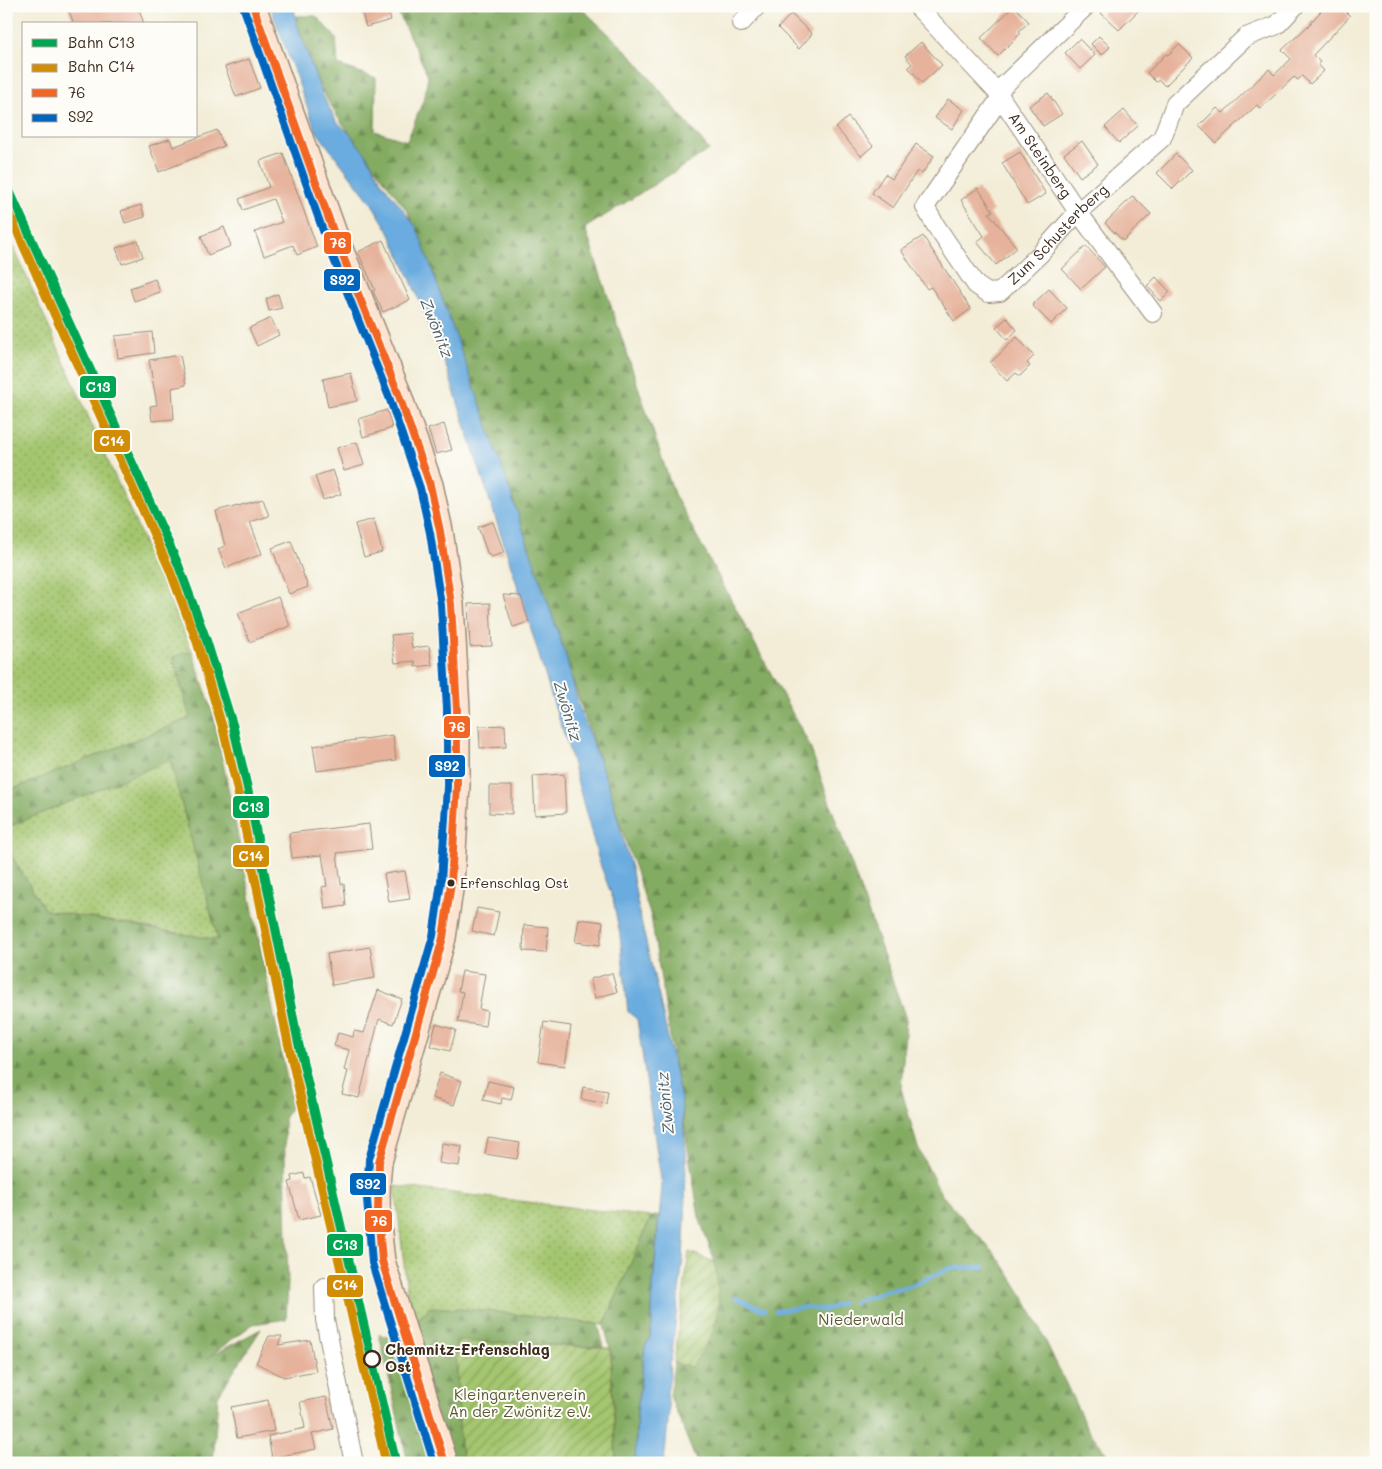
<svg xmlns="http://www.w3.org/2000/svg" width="1382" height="1469" viewBox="0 0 1382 1469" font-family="Mali,sans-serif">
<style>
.grass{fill:url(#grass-dots);stroke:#707846}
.forest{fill:url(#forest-firs);stroke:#5f6a40}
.garden{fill:url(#garden-furrows);stroke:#707846}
.water{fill:#6bacdf;stroke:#536b7e}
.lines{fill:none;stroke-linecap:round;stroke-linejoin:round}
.stream{stroke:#6bacdf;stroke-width:4.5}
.building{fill:#e6b29b}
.street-casing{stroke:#978c7a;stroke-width:20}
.secondary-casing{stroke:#978c7a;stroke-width:28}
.street{stroke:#fff;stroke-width:18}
.secondary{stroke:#fde4d1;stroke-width:25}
.bus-1-casing{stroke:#fdfcf7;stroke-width:11}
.bus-2-casing{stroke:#fdfcf7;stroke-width:11}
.bus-1{stroke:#f26522;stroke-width:8}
.bus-2{stroke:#0065bd;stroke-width:8}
.rail-1-casing{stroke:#fdfcf7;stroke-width:12}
.rail-2-casing{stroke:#fdfcf7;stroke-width:12}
.rail-1{stroke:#00a651;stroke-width:9}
.rail-2{stroke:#d18d06;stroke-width:9}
.bus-dot{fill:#3b2a1e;stroke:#fdfcf7;stroke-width:2}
.stop-dot{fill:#fdfcf7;stroke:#3b2a1e;stroke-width:2.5}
.labels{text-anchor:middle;stroke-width:4;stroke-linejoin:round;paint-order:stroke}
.bus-label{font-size:14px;fill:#3b2a1e;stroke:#fdfcf7;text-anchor:start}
.street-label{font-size:15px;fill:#3b2a1e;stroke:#fdfcf7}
.park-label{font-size:15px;fill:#5a5936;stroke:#fdfcf7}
.stop-label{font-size:15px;font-weight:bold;fill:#3b2a1e;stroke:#fdfcf7;text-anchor:start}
.water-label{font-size:16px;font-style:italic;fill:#4e5e6b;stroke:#fdfcf7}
.line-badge{stroke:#fdfcf7;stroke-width:2}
.badge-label{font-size:14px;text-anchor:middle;font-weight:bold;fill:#fff}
</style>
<defs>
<pattern id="grass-dots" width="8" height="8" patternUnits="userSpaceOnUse" patternTransform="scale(1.25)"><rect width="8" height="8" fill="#a4c66f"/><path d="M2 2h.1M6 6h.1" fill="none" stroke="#87a15b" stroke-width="1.8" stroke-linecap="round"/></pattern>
<pattern id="forest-firs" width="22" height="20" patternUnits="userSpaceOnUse" patternTransform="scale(1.25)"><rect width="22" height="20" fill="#83ab62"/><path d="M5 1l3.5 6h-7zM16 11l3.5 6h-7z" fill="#6c8b50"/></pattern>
<pattern id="garden-furrows" width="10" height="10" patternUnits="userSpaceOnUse" patternTransform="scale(1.25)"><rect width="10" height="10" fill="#a4c66f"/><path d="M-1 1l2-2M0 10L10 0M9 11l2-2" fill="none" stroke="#87a15b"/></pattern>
</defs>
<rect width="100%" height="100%" fill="#fdfcf7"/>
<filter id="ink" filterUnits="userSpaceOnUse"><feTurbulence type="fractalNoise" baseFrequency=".02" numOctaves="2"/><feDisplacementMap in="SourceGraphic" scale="10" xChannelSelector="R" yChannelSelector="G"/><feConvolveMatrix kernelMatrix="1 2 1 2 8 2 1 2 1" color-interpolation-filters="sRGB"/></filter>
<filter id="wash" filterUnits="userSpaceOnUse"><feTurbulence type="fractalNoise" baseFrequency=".0096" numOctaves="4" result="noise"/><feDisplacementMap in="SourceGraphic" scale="20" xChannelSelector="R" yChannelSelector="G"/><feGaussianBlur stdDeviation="1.12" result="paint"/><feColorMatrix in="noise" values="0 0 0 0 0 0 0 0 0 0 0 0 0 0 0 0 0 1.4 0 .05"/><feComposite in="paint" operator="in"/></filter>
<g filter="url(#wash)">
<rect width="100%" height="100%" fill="#f3edd7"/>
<path class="grass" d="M6,230L192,651L173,658L190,718L6,792Z
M170,759L219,940L44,910L6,847V828Z
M395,1186L651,1217L604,1325L488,1311L411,1326Z"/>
<path class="forest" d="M395,6H579L632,56L709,150L585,228L674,494L809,744L906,1019L901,1088L918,1148L941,1194L1000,1260L1028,1304L1088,1430L1115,1463H697L670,1396L674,1363L692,1367L717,1320L718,1291L715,1262L699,1217L651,917L514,503L408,212L337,116L307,65L292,16H316L336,38L338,65L376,78L375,131L407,141L425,96L428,75Z
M192,651L213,713L292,1104L284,1119L288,1283L286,1319L253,1324L207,1358L261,1329L218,1396L213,1463H6V847L45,910L218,940L170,760L6,828V792L190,718L173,657Z
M659,1215L652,1294V1324L650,1338L645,1347L637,1410L635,1463H616L610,1348L604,1325L651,1217Z
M430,1307L488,1311L598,1324L604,1347L456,1341L460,1445L465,1463H408L379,1334L398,1340Z"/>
<path class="garden" d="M689,1252L715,1262C717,1279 721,1305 716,1322C712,1338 701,1352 692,1367L674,1363Z
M456,1341L610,1348L616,1463H465L460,1445Z"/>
<path class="water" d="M270,6H294L296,21L311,64L323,96L336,121L348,132L366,154L382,182L417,228L482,409L566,656L579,707L610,790L632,872L640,917L659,997L681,1099L686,1152L685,1221L683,1259L671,1360L669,1363L670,1376L667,1392L669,1411L664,1463H635L637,1410L645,1347L650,1338L652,1324V1294L662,1186L637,1019L628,1012L620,935L613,899L599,861L567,743L551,695L525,609L447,369L410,278L388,230L372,204L316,131Z"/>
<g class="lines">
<path class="stream" d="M736,1298L764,1310
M854,1302L889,1290L907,1287L951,1268L984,1267
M776,1311L806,1307L824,1310L842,1303"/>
</g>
<g id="blocks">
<path class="building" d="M67,6H138L144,24H74Z
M360,6H387L391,20L366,27Z
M1014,6L1029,22L1019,31L1021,33L998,56L981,38Z
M1108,6H1143L1119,30L1101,13Z
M1325,6H1340L1350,16L1313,55L1320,62L1318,64L1324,71L1310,84L1302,76L1298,80L1294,77L1260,109L1257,105L1216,143L1199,126L1217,108L1223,113L1269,69L1274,75L1291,59L1282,50L1309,25Z
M791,14L812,34L799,49L778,28Z
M1099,36L1110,47L1102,55L1091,44Z
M1079,39L1095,55L1080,69L1065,53Z
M921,42L942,65L922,83L908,67L912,64L905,56Z
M1179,44L1193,58L1165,86L1159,80L1156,82L1147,73L1166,54L1168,55Z
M249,59L260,88L236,97L225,67Z
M1048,93L1062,114L1043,126L1029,106Z
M948,99L964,110L952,129L935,118Z
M1124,110L1138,126L1119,143L1105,127Z
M848,117L873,146L861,156L836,128Z
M217,130L224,146L159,172L149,146L170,139L173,147Z
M1082,141L1098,164L1080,177L1064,154Z
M916,144L934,156L922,174L917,171L893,208L872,193L885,174L892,179Z
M1020,152L1046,194L1027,205L1002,163Z
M283,153L317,247L297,255L293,245L264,256L255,232L282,222L273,199L243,210L239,199L269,187L260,161Z
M1176,154L1192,170L1173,189L1157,173Z
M978,188L993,211L989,213L1017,248L996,265L977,242L984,236L961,200Z
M1133,196L1151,214L1123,241L1105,223Z
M141,205L145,217L125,223L121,211Z
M224,227L231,246L208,255L201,236Z
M923,236L971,309L954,321L931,287L927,289L901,250Z
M383,240L410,300L383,312L373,291L375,290L358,252Z
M138,241L143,257L122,264L116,248Z
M1086,246L1105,267L1081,289L1062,269Z
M1156,277L1170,292L1161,301L1147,286Z
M155,279L160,292L134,301L130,288Z
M1049,289L1067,308L1051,324L1032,305Z
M278,294L282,308L269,311L266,299Z
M271,318L279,335L257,346L249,328Z
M1007,318L1017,330L1007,340L996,327Z
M152,332L154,353L118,358L115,336Z
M1017,337L1034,356L1027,363L1030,366L1020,376L1016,373L1007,381L990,363Z
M180,355L186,385L172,388L174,419L152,421L150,406L157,405L149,360Z
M351,373L357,401L328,407L323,379Z
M387,410L392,428L363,437L358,419Z
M444,424L452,450L436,454L428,429Z
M357,442L364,465L344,471L337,448Z
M333,470L341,494L323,500L315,476Z
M263,499L269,516L250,522L262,554L226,568L218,549L225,546L216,511L238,505V506Z
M374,519L382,552L364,557L355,524Z
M493,522L504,553L491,557L490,555H488L478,527Z
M291,541L308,587L289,594L272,548Z
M503,595L521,596L529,622L513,627Z
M278,597L290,626L250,642L238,613Z
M490,603L492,646L470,647L468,604Z
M410,633L412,648L429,646L432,665L415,667V661L395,663L391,635Z
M505,725L506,747L480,748L479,726Z
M393,735L396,760L317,771L313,746Z
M564,774L566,813L535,815L533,776Z
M489,786H512V814L489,813Z
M369,824L372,849L337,853L341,884H344L346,906L325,909L322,887L327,886L322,855L292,858L289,833Z
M405,871L410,899L389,902L384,874Z
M477,908L499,912L494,936L472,931Z
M579,919L603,922L600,945L575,942Z
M524,925L548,927L546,952L523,951Z
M370,947L375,978L332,985L327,954Z
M462,971L485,974L479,1009L487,1011L485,1026L458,1022L463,992L458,991Z
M612,973L617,992L595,998L590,979Z
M378,990L402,999L393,1024L379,1019L359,1098L342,1094L348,1071L344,1070L349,1050L334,1046L338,1033L353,1037L354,1031L364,1033Z
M544,1022L571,1026L565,1066L538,1062Z
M436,1024L456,1030L450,1051L430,1046Z
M440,1073L462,1081L454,1105L432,1098Z
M488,1081L514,1087L511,1100L502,1098L501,1104L483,1100Z
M583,1087L608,1091L606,1104L581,1099Z
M488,1138L520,1143L517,1159L485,1154Z
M442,1143L462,1146L459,1166L439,1163Z
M304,1173L305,1178L310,1177L321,1215L299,1220L289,1182L293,1181L292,1176Z
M269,1336H282L278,1345L310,1340L316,1371L284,1377L256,1363Z
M326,1397L333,1429L312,1434L316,1449L272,1458L268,1436L305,1428L300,1402Z
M268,1400L274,1431L237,1438L231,1407Z"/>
</g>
</g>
<g filter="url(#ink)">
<use href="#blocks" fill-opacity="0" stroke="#978c7a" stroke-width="1"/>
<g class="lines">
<defs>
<g id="street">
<path id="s1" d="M917,6L997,92L1078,212L1153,313"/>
<path d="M741,23L757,6"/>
<path d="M997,92L1086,6"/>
<path id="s2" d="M1001,97L925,207L936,226L976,285L988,293L1000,292L1040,254L1078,212L1162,138L1175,104L1246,37L1277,25L1295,6"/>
<path d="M324,1287L325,1320L354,1463"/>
</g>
<path id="secondary" d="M253,6L336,239L398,393L430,485L440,531L451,604L457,710V786L451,883L443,938L379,1162C375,1195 378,1228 382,1261L445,1463"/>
</defs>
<use href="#street" class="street-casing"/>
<use href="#secondary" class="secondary-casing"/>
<use href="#street" class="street"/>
<use href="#secondary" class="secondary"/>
<defs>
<path id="bus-1" d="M253,6L336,239L398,393L430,485L440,531L451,604L457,710V786L451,883L443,938L379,1162L378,1212L382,1261L445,1463"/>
<path id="bus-2" d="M244,9L327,242L389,397L420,488L430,533L441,605L447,710V786L441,882L433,936L369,1159L367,1199L372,1263L434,1463"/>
</defs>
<use href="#bus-1" class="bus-1-casing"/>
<use href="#bus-2" class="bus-2-casing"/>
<use href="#bus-1" class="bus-1"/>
<use href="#bus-2" class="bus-2"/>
<defs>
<path id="rail-1" d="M6,183L178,564L206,639L233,726L247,786L298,1041L396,1463"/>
<path id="rail-2" d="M6,207L169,568L197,642L223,729L237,788L288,1043L386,1463"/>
</defs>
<use href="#rail-1" class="rail-1-casing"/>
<use href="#rail-2" class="rail-2-casing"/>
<use href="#rail-1" class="rail-1"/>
<use href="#rail-2" class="rail-2"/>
</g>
</g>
<circle class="bus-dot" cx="451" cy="883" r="4.5"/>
<circle class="stop-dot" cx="372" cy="1359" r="8"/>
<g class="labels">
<g class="bus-label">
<text x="460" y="888">Erfenschlag Ost</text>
</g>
<g class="street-label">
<text dy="5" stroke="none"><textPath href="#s1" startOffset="194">Am Steinberg</textPath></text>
<text dy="5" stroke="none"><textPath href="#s2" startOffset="335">Zum Schusterberg</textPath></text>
</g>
<g class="park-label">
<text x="861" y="1325">Niederwald</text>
<text x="520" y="1400">Kleingartenverein<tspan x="520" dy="17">An der Zwönitz e.V.</tspan></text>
</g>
<g class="stop-label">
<text x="385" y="1355">Chemnitz-Erfenschlag<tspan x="385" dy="17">Ost</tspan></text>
</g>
<g class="water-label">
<text transform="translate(437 328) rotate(68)" y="6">Zwönitz</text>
<text transform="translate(568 711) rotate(73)" y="6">Zwönitz</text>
<text transform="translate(665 1103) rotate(-96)" y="6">Zwönitz</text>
</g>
</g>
<g class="line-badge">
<rect x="323" y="231" width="29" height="24" rx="5" fill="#f26522"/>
<rect x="323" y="268" width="38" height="24" rx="5" fill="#0065bd"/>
<rect x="79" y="375" width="38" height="24" rx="5" fill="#00a651"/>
<rect x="93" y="429" width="38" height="24" rx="5" fill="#d18d06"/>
<rect x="443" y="715" width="28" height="24" rx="5" fill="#f26522"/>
<rect x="428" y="754" width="38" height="24" rx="5" fill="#0065bd"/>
<rect x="232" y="795" width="38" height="24" rx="5" fill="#00a651"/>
<rect x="232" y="844" width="38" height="24" rx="5" fill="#d18d06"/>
<rect x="349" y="1172" width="38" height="24" rx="5" fill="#0065bd"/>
<rect x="364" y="1209" width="29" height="24" rx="5" fill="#f26522"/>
<rect x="326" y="1233" width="38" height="24" rx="5" fill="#00a651"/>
<rect x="326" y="1274" width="38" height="24" rx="5" fill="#d18d06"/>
</g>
<g class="badge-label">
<text x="338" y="248">76</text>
<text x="342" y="285">S92</text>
<text x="98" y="392">C13</text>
<text x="112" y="446">C14</text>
<text x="457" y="732">76</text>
<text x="447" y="771">S92</text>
<text x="251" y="812">C13</text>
<text x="251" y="861">C14</text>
<text x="368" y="1189">S92</text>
<text x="379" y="1226">76</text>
<text x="345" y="1250">C13</text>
<text x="345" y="1290">C14</text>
</g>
<rect width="1382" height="1469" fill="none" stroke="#fdfcf7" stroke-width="25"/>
<rect x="22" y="22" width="175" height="115" fill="#fdfcf7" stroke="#afa8a0"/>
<rect x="32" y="39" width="25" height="8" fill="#00a651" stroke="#afa8a0"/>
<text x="68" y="48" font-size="15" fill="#3b2a1e">Bahn C13</text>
<rect x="32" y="64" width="25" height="8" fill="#d18d06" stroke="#afa8a0"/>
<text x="68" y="72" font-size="15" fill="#3b2a1e">Bahn C14</text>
<rect x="32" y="89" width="25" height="8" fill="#f26522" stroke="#afa8a0"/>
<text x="68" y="98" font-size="15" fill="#3b2a1e">76</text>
<rect x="32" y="114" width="25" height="8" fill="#0065bd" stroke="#afa8a0"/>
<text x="68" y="122" font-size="15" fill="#3b2a1e">S92</text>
</svg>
